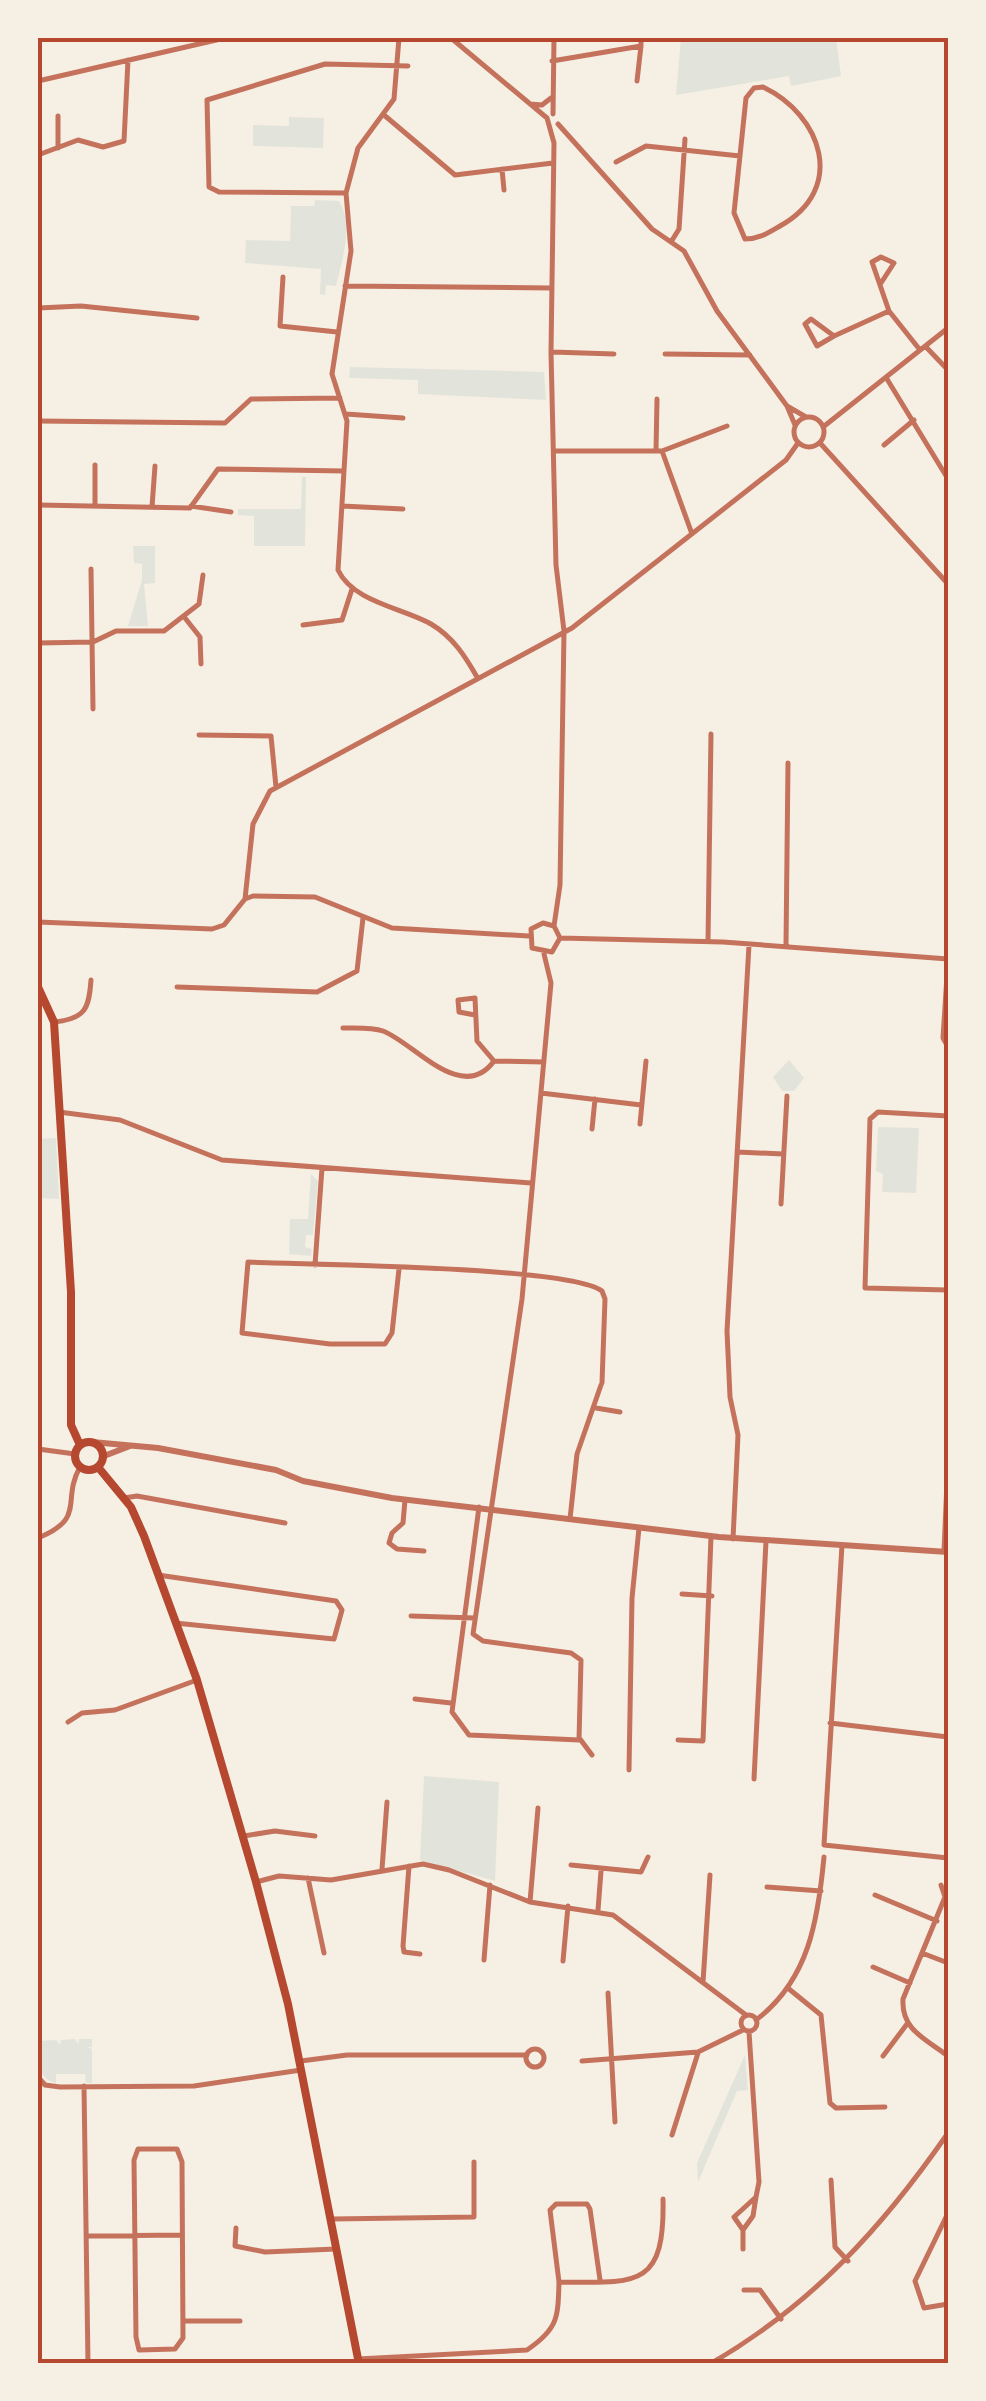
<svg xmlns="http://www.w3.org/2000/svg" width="986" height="2401" viewBox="0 0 986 2401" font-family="Commissioner,sans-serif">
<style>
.green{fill:#e2e4dc}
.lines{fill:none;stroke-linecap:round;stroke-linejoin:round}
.minor{stroke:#c5725c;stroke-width:5}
.tertiary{stroke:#c5725c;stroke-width:6}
.secondary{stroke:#b5482f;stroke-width:8}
.neatline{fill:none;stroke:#b5482f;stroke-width:4}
</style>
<rect width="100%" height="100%" fill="#f6efe4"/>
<path class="green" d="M681,38H836L841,76L791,86L789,76L676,95Z
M289,117L324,118L323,148L253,146V125L289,126Z
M315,200L339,201C354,224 342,261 336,286L326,285L325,295L320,294L321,269L245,263L246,240L290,241L291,206H314Z
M350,367L544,372L546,400L418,394V380L349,378Z
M302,477H306L305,546H254V516L238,515V509H301Z
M133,546H155V583L144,584L148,626H128L142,580V564L134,563Z
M789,1060L804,1078L794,1091H782L773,1077Z
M878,1127L919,1128L916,1193L882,1192L883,1174L876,1171Z
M56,1138L59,1199L38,1198V1139Z
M311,1174L318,1181L313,1235H306L305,1247L312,1249L311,1256L289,1254L290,1219H308Z
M424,1776L499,1782L495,1881L420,1860Z
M75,2039L78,2044L79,2039H92V2047H87L92,2049V2083H86L85,2074H56V2083C36,2078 39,2058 38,2041L56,2040L60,2045L61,2040Z
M745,2055L748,2090L737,2091L698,2182L697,2163Z"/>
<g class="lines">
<path class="minor" d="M399,38L394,99L358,148L346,193L351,251L332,374L347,421L338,570C353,602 403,608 431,624C453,637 465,656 477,677
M451,38L547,118L554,143L551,352L556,565L564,631L560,885L554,926L560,938L552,952L532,948L531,929L543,923L554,926
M552,61L641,46V38
M38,81L225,38
M637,81L641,46
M763,87C822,115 847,189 780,226C768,233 759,239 745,239L734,213L746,98L754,88Z
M530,104L542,105L551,98
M553,114L554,38
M384,115L455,175L553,163
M58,116V148
M558,124L652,229L684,251L717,311L787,406L795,425
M38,155L78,140L103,147L124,141L128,60
M616,162L646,146L740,156
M502,169L504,190
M346,193L219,192L209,187L207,100L325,64L408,66
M671,242L679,229L685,139
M283,277L280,326L337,332
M881,283L894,263L881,257L872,262L889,311
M345,286L551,288
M38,308L81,306L197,318
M834,336L817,346L805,324L811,319L834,336L889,311L920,350
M926,347L948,370
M552,352L614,354
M665,354L750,355
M887,379L948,479
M787,406L806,417
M346,414L403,418
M794 432a15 15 0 1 1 30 0a15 15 0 1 1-30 0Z
M38,421L225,423L251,399L340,398
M823,427L948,328
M820,443L948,584
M884,445L914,420
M554,451H662L692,534
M656,451L657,399
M662,451L727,426
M95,465V506
M38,505L190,508L218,469L344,471
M191,506L231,512
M342,506L403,509
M152,507L155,466
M91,569L93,709
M185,618L200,637L201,664
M303,625L342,620L352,589
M38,643L93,642L116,631H164L199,604L203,575
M199,735L271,736L276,787
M245,899L253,824L270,791L572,628L786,460L798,443
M38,922L212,929L224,925L245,899L253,896L315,897L392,928L529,936
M560,938L723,942L948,959
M708,942L711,734
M786,945L788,763
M948,960L943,1038L948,1047
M177,987L317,992L357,971L363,918
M54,1022C85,1019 89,1009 91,980
M343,1028C355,1028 372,1027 383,1031C413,1042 462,1105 494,1061L477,1041L475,998L458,1000L459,1012L475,1015
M494,1061L544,1062
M541,1093L641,1105
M59,1112L120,1120L222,1160L531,1183
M948,1116L878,1112L870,1119L865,1288L948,1290
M640,1124L646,1061
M592,1129L595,1099
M737,1152L783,1154
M781,1204L787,1096
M315,1265L322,1168
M399,1269L392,1333L385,1344H330L242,1333L248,1262C307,1265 568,1266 602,1291L605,1299L602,1383
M596,1408L620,1412
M38,1449L75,1454
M124,1498L137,1496L285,1523
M405,1500L403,1523L392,1533L389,1543L397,1549L424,1551
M479,1507L452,1712L469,1735L579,1740L581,1660L571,1653L483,1641L473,1634L522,1299L551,983L544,954
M570,1519L577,1454L601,1385
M38,1538C87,1518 61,1501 80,1467
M733,1539L738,1435L730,1397L727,1331L749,945
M842,1545L824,1845L948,1858
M944,1551L948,1459
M158,1575L336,1601L342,1610L334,1639L175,1623
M682,1594L712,1596
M411,1616L475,1618
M415,1699L451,1703
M68,1722L82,1713L115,1710L197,1680
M830,1723L948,1737
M580,1739L592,1755
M678,1740L703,1741L711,1537
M629,1770L632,1598L639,1528
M754,1779L766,1541
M244,1836L275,1831L315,1836
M571,1865L641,1872L648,1857
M409,1866L403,1946L404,1952L420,1954
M382,1869L387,1802
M308,1878L324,1953
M256,1882L279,1876L331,1880L423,1864L449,1870L530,1902L613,1915L746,2015
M941,1885L945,1897L903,1999C901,2030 926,2039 948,2056
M767,1887L821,1891
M875,1895L937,1921
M530,1902L538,1808
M598,1910L601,1871
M922,1953L948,1963
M484,1960L490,1885
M563,1961L568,1906
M873,1967L910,1983
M703,1982L710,1875
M789,1989L821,2015L830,2103L836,2108L885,2107
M608,1993L615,2122
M741 2023a8 8 0 1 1 16 0a8 8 0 1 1-16 0Z
M756,2020C809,1980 818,1920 824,1857
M526 2058a9 9 0 1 1 18 0a9 9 0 1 1-18 0Z
M883,2056L907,2024
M301,2061L347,2055H527
M582,2061L698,2052L743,2030
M38,2077L45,2085L60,2087L194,2086L301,2070
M84,2086L88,2364
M672,2135L698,2053
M138,2149H177L182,2162L183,2338L175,2349L139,2350L136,2337L134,2160Z
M831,2180L835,2247L848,2261
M948,2213L915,2281L924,2308L948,2304
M332,2219L474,2217V2162
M236,2228L235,2246L265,2252L336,2249
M743,2230L753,2216L756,2197
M86,2236L182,2235
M743,2249V2230L734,2217L756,2197L759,2182L749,2032
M559,2282L550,2210L556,2204H587L590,2209L600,2280
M744,2290H760L781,2319
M183,2321H240
M358,2359L527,2350C558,2329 558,2318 559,2282C637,2283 665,2288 663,2199
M710,2364C812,2305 882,2228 948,2133"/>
<path class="tertiary" d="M92,1442L158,1448L276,1470L303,1481L392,1498L719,1537L948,1552
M104,1456L130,1446"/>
<path class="secondary" d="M38,987L54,1022L71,1292V1425L80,1445
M75 1456a14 14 0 1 1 28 0a14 14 0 1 1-28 0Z
M98,1467L131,1507L144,1536L197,1680L256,1882L288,2004L359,2364"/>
</g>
<rect width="986" height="2401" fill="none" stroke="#f6efe4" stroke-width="80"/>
<rect x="40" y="40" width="906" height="2321" class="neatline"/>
</svg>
